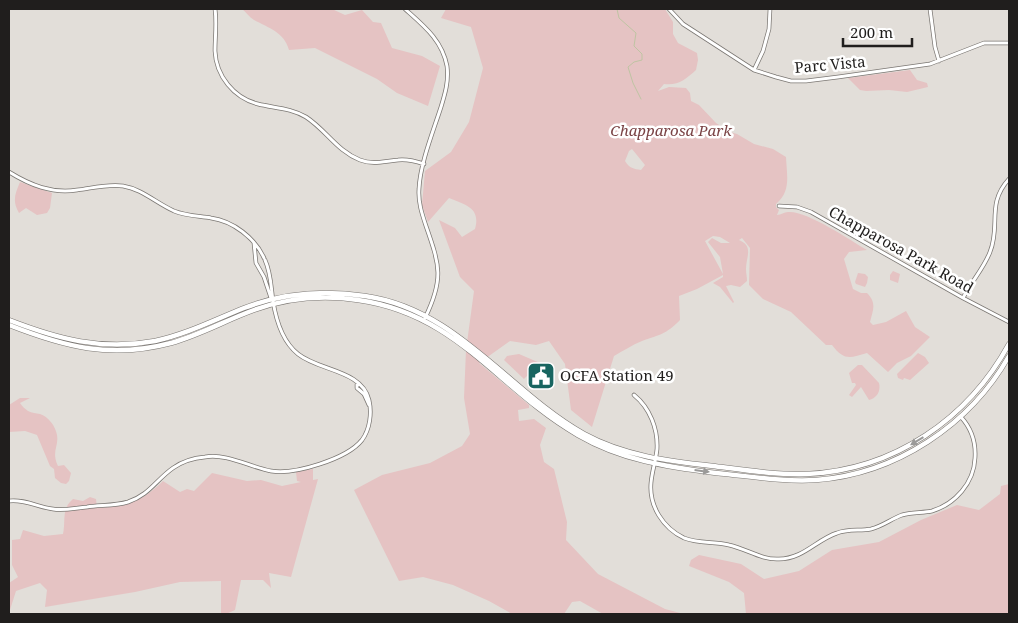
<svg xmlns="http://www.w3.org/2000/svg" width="1018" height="623" viewBox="0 0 1018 623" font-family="'Noto Serif',serif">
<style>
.green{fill:#e5c3c3;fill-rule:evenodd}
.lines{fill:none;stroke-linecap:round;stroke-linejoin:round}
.stream{stroke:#bfc4a3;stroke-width:1}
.tertiary-casing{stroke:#7b7773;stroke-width:4.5}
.primary-casing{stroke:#7b7773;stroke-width:5.5}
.tertiary{stroke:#fff;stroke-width:3}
.primary{stroke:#fff;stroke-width:4.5}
.oneway{fill:#9b9a99}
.labels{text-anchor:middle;stroke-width:5;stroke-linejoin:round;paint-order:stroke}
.street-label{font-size:15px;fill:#201e1d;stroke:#fff}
.park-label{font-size:15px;font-style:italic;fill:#7a4345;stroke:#fff}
.poi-label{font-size:15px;fill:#201e1d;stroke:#fff;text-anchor:start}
</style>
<rect width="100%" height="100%" fill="#e2ded9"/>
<path class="green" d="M242,9H332L345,15L362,10L373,22L381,23L392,48L422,56L440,66L428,106L397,93L377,79L315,48L289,50C284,32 269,28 254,20C249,17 246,12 242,9Z
M446,9H665L673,22V34L678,43L697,53L698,60L696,70C686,79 678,86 664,84L658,91L669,87L686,88L690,93L691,101L699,105L716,123L730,132L737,134L754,144L773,149L786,157C787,177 791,191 776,204V207L779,210L777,215C781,215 784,212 788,212C806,210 850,240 867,250L849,252L844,259L853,289L861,293H867C877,303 873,310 870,322L873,325L886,322L906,311L915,327L930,337L911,356L897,363L888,372L867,353C850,358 844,361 832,345H826L791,312L763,299L749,285L750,248L742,238L739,240C754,246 746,257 746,269C746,273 747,277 747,281L740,287L731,285L726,286L734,302L733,303L720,287L713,283L723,277V275L697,289L679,296L680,320C665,335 661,334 642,341C632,345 623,351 614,356L592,427L571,410L565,364L549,341L536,345L510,341L479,363L529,405V408L518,410L519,421L534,419L546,428L540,445L544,462L554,469L567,522L566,540L598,574L665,609L684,614H603L580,601L572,602L564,614H512L489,601L453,585L423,577L399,581L354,490L382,475L430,463L462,446L470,434L464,398L466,350L474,291L460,277L439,220L455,228L462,237L475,229C481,207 465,205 449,198L428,222L422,205L425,171L451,152L469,122L483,68L471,27L441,18ZM632,149L645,165L641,170C634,169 629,168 625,161L629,151ZM713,236L720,237L730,243H721L712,238L708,242L720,257L723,274L705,241Z
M910,70L917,80L927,83L928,87L907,92L889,90L866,91L860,90L848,78Z
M20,182L52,193L50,208L47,213L37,215L26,208L19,213C12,201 15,194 20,182Z
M893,271L900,274L898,283L890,280V275Z
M858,273L865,274L868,277L867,283L865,287L856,284L855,282Z
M918,353L925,357L929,363L910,380L904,378L903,380L898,378L897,374Z
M519,354L540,363L524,379L504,360L507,356Z
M858,365H862L879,383C881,391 877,398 869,400L861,387L852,397L849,395L856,385L855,383H852L849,373Z
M20,398H30L20,403C22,406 25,409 28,411C32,413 36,413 40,414C48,416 56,427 57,435C59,447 51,451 58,466L64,465L71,473L69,481L66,484L61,483L55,478L54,469L50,466L37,435L25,431L9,432V405Z
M313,469V480L318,479L291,577L269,573L271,588L263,580H241L235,610L226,614H221V581L180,582L135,592L45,607L47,590L40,583L16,591L9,613V583L18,577L12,565V540L20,539L23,530L44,536L63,534C66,520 61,509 73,499L83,501L90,497L96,499L97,508C126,506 142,502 163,481L180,492L187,489L194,491L212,473L247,481L261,480L282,486L301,482L297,481L296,472Z
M1009,484V614H746L744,593L729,582L689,566L691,560L699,555L741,564L764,579L799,571L832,550L879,542L921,520L957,505L979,510L1000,494L1001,486Z"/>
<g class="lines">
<path class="stream" d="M617,9L619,18L636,33L634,46L642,54V60L634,62L628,67L633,83L641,99"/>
<defs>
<path id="tertiary" d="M215,9C217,23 215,37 215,51C216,76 234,98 258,104C274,108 291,108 306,117C326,130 337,151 360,160C373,165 385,161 398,160C407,159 415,161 424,164
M405,9C424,26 442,40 447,66C449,81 445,94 441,107C433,132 420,164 419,189C418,202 422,214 426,226C440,266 444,279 425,318
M669,9L683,24L754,70L776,77L791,81H806L838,77L930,64L984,43H1009
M930,9L935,47L939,61
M754,70L763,51L769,29L770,9
M9,172C30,185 52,194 77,190C93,188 107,184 123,186C142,189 156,203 174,211C186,216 199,216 211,218C233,221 255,238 264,258
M779,206L797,207L811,212L963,298L1009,322
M254,243L256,263L264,277L271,298
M963,298C971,282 984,268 990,252C1001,225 986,204 1009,179
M357,384V388L364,394L369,405
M634,395C650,408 658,429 657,449C656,460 652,471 651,483C649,506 663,528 684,538C699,544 714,541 729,545C747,549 761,560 779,559C803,559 816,540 837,533C848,529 860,531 871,529C883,526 891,519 902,515C912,512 923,513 932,511C955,504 974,483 975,458C976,443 971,428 961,417
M9,501C25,499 37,507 53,509C64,511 75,508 87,507C100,505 115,506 128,502C149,495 156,480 173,468C183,461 193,458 205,457C226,453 250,467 271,471C294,475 347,459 362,440C370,429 372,413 369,400C362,370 319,371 298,354C283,342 276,320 273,301C271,287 271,273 265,260"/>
<path id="primary" d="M9,320C58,339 102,351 155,341C187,334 214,320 244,308C283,293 324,290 365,296C457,309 508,391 584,434C624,456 668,461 713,466C744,470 776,475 807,474C894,470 968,419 1009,344
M9,325C65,347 111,359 171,343C200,335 226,320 254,310C287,298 323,295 358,300C458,314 498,389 578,435C621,460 667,467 716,473C749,476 782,482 816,480C896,474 970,425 1009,356"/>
</defs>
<use href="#tertiary" class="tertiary-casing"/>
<use href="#primary" class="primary-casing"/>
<use href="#tertiary" class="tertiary"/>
<use href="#primary" class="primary"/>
</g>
<defs><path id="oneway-solid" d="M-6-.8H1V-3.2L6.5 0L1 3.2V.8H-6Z" transform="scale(1.25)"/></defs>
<g class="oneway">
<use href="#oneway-solid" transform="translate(917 441) rotate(149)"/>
<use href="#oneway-solid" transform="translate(702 471) rotate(7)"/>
</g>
<defs>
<symbol id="civic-square" viewBox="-11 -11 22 22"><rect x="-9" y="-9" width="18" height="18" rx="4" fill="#186560" stroke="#fff"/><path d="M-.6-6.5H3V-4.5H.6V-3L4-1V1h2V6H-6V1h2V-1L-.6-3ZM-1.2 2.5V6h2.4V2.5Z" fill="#fff"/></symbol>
</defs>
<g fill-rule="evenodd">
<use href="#civic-square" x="525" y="360" width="32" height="32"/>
</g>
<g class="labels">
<g class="street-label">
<text transform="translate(830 65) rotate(-5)" y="5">Parc Vista</text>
<text transform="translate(901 250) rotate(29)" y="5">Chapparosa Park Road</text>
</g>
<g class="park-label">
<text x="671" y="136">Chapparosa Park</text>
</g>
<g class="poi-label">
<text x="560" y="381">OCFA Station 49</text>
</g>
</g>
<rect width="1018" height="623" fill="none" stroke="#201e1d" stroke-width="20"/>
<path d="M843 38v8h69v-8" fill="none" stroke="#201e1d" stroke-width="2.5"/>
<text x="850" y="38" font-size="15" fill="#201e1d" stroke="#ffffff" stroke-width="4" paint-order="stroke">200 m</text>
</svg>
